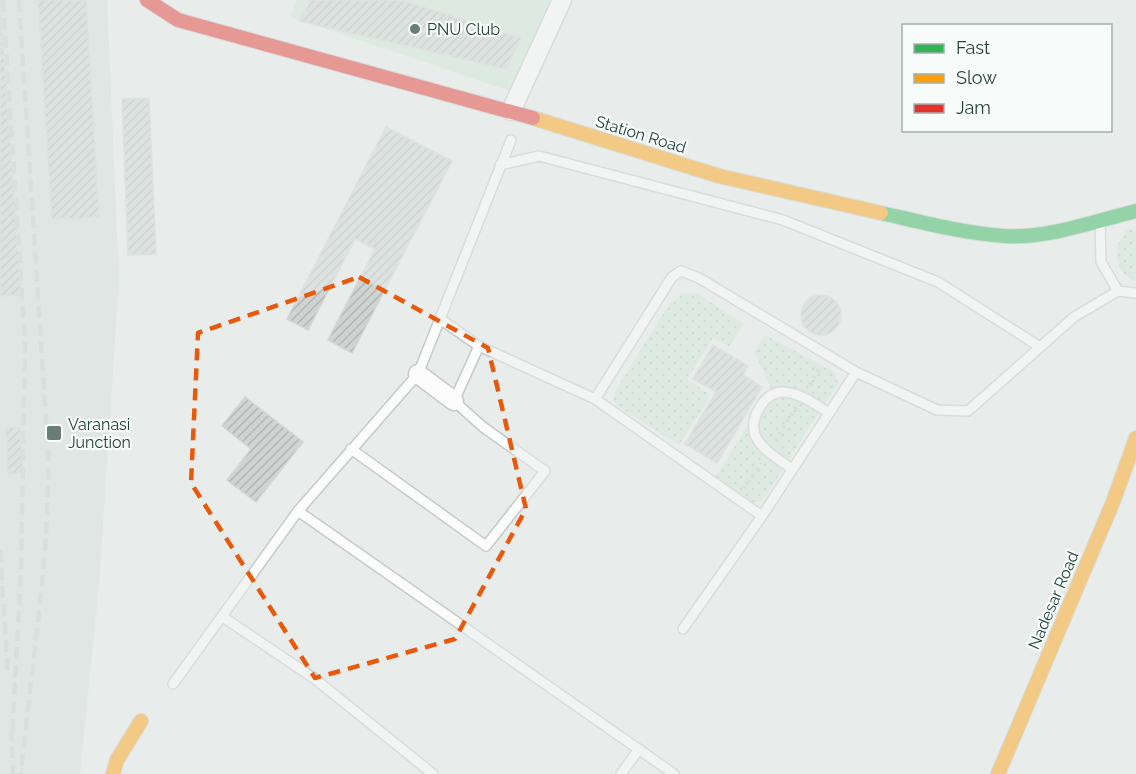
<svg xmlns="http://www.w3.org/2000/svg" width="1136" height="774" viewBox="0 0 1136 774" font-family="Raleway,sans-serif">
<style>
.built{fill:#d6dedb}
.grass{fill:url(#grass-dots)}
.pitch{fill:#d1e6d8}
.building{fill:url(#building-hatch);stroke:#d1d6d4;stroke-width:1.5}
.lines{fill:none;stroke-linecap:round;stroke-linejoin:round}
.lane-casing{stroke:#c5cac8;stroke-width:12}
.street-casing{stroke:#c5cac8;stroke-width:21}
.fast-casing{stroke:#c3cbc8;stroke-width:16}
.slow-casing{stroke:#c3cbc8;stroke-width:16}
.jam-casing{stroke:#c3cbc8;stroke-width:16}
.path{stroke:#c3ccca;stroke-width:4;stroke-dasharray:3 4.5;stroke-linecap:butt}
.lane{stroke:#fcfcfc;stroke-width:9}
.street{stroke:#fcfcfc;stroke-width:18}
.fast{stroke:#30b455;stroke-width:14}
.slow{stroke:#ff9f0a;stroke-width:14}
.jam{stroke:#e5322d;stroke-width:14}
.rail{stroke:#c9cdcc;stroke-width:4.5;stroke-dasharray:12 6;stroke-linecap:butt}
.marked{fill:none;stroke:#e8590c;stroke-width:4.5;stroke-dasharray:12 8;stroke-linejoin:round}
.poi-dot{fill:#697e78;stroke:#f7fbf9;stroke-width:2}
.labels{text-anchor:middle;stroke-width:4.5;stroke-linejoin:round;paint-order:stroke}
.poi-label{font-size:16px;fill:#24423a;stroke:#f7fbf9;text-anchor:start}
.street-label{font-size:16px;fill:#24423a;stroke:#f7fbf9}
</style>
<defs>
<pattern id="grass-dots" width="8" height="8" patternUnits="userSpaceOnUse" patternTransform="scale(1.5)"><rect width="8" height="8" fill="#d1e6d8"/><path d="M2 2h.1M6 6h.1" fill="none" stroke="#b3c6ba" stroke-width="1.8" stroke-linecap="round"/></pattern>
<pattern id="building-hatch" width="6" height="6" patternUnits="userSpaceOnUse" patternTransform="scale(1.5)"><rect width="6" height="6" fill="#cfd4d2"/><path d="M-1 1l2-2M0 6l6-6M5 7l2-2" fill="none" stroke="#b2b7b5"/></pattern>
</defs>
<rect width="100%" height="100%" fill="#e8edeb"/>
<path class="built" d="M0,0H107L119,280L99,585L80,774H0Z"/>
<path class="grass" d="M1136,229V281C1112,271 1112,248 1127,230Z
M681,294H698L744,324L729,347L713,338L687,379L711,395L679,445L616,405L613,399L617,388L669,304Z
M765,335L835,372L838,383L762,501L753,503L715,478L771,388L754,352Z"/>
<path class="pitch" d="M297,0H556L516,93L290,17Z"/>
<path class="building" d="M0,0L21,295L0,296Z
M38,0H86L99,217L52,219Z
M311,0H401L521,38L506,69L299,21Z
M149,98L156,254L128,255L122,99Z
M386,127L452,161L352,353L328,340L375,249L355,239L308,330L287,319Z
M801 315a20 20 0 1 1 40 0a20 20 0 1 1-40 0Z
M713,345L748,366L743,375L762,387L717,463L685,444L716,392L693,379Z
M245,397L303,442L256,502L227,480L251,449L222,426Z
M20,427L23,473L8,474L6,428Z"/>
<g class="lines">
<defs>
<path id="lane" d="M500,165L539,156L783,220L938,282L1040,347
M1100,221L1101,262L1118,291
M440,319L479,346L595,399L672,277L681,271L699,278L856,372L937,410L968,411L1074,317L1118,291L1136,293
M595,399L762,516
M351,449L486,546L545,471L483,427L454,401L479,346
M792,469C767,451 739,437 762,404C766,398 774,392 782,392C799,392 815,404 829,413
M298,511L674,774
M223,617L315,679L433,774
M683,629L762,516L856,372
M173,684L298,511L418,374L511,140
M621,774L639,749"/>
<path id="street" d="M511,111L562,0
M418,374L454,401"/>
<path id="fast" d="M881,213C921,222 962,233 1004,236C1046,239 1096,221 1136,211"/>
<path id="slow" d="M533,118L719,176L881,213
M113,774L117,760L141,721
M998,774L1113,502L1136,438"/>
<path id="jam" d="M147,0L178,20L533,118"/>
</defs>
<use href="#lane" class="lane-casing"/>
<use href="#street" class="street-casing"/>
<use href="#fast" class="fast-casing"/>
<use href="#slow" class="slow-casing"/>
<use href="#jam" class="jam-casing"/>
<path class="path" d="M810,385L821,366
M775,441L796,407
M744,489L761,463"/>
<use href="#lane" class="lane"/>
<use href="#street" class="street"/>
<use href="#fast" class="fast"/>
<use href="#slow" class="slow"/>
<use href="#jam" class="jam"/>
<path class="rail" d="M3,0L25,342L21,572L12,736
M19,0L48,451C50,562 31,664 21,774
M0,550L8,675
M11,729L13,774"/>
</g>
<path d="M0 0H1136V774H0ZM359,277L488,348L526,509L455,639L315,678L191,483L198,333Z" fill="#e8edeb" fill-opacity=".55" fill-rule="evenodd"/>
<path class="marked" d="M359,277L488,348L526,509L455,639L315,678L191,483L198,333Z"/>
<g class="poi-dot">
<circle cx="415" cy="29" r="6"/>
<rect x="46" y="425" width="16" height="16" rx="3"/>
</g>
<g class="labels">
<g class="poi-label">
<text x="427" y="35">PNU Club</text>
<text x="68" y="430">Varanasi<tspan x="68" dy="18">Junction</tspan></text>
</g>
<g class="street-label">
<text transform="translate(641 134) rotate(17)" y="6">Station Road</text>
<text transform="translate(1053 600) rotate(-67)" y="6">Nadesar Road</text>
</g>
</g>
<rect x="902" y="24" width="210" height="108" fill="#f7fbf9" stroke="#a3b1ad" stroke-width="1.5"/>
<rect x="914" y="44" width="30" height="9" fill="#30b455" stroke="#a3b1ad" stroke-width="1.5"/>
<text x="956" y="54" font-size="18" fill="#24423a">Fast</text>
<rect x="914" y="74" width="30" height="9" fill="#ff9f0a" stroke="#a3b1ad" stroke-width="1.5"/>
<text x="956" y="84" font-size="18" fill="#24423a">Slow</text>
<rect x="914" y="104" width="30" height="9" fill="#e5322d" stroke="#a3b1ad" stroke-width="1.5"/>
<text x="956" y="114" font-size="18" fill="#24423a">Jam</text>
</svg>
